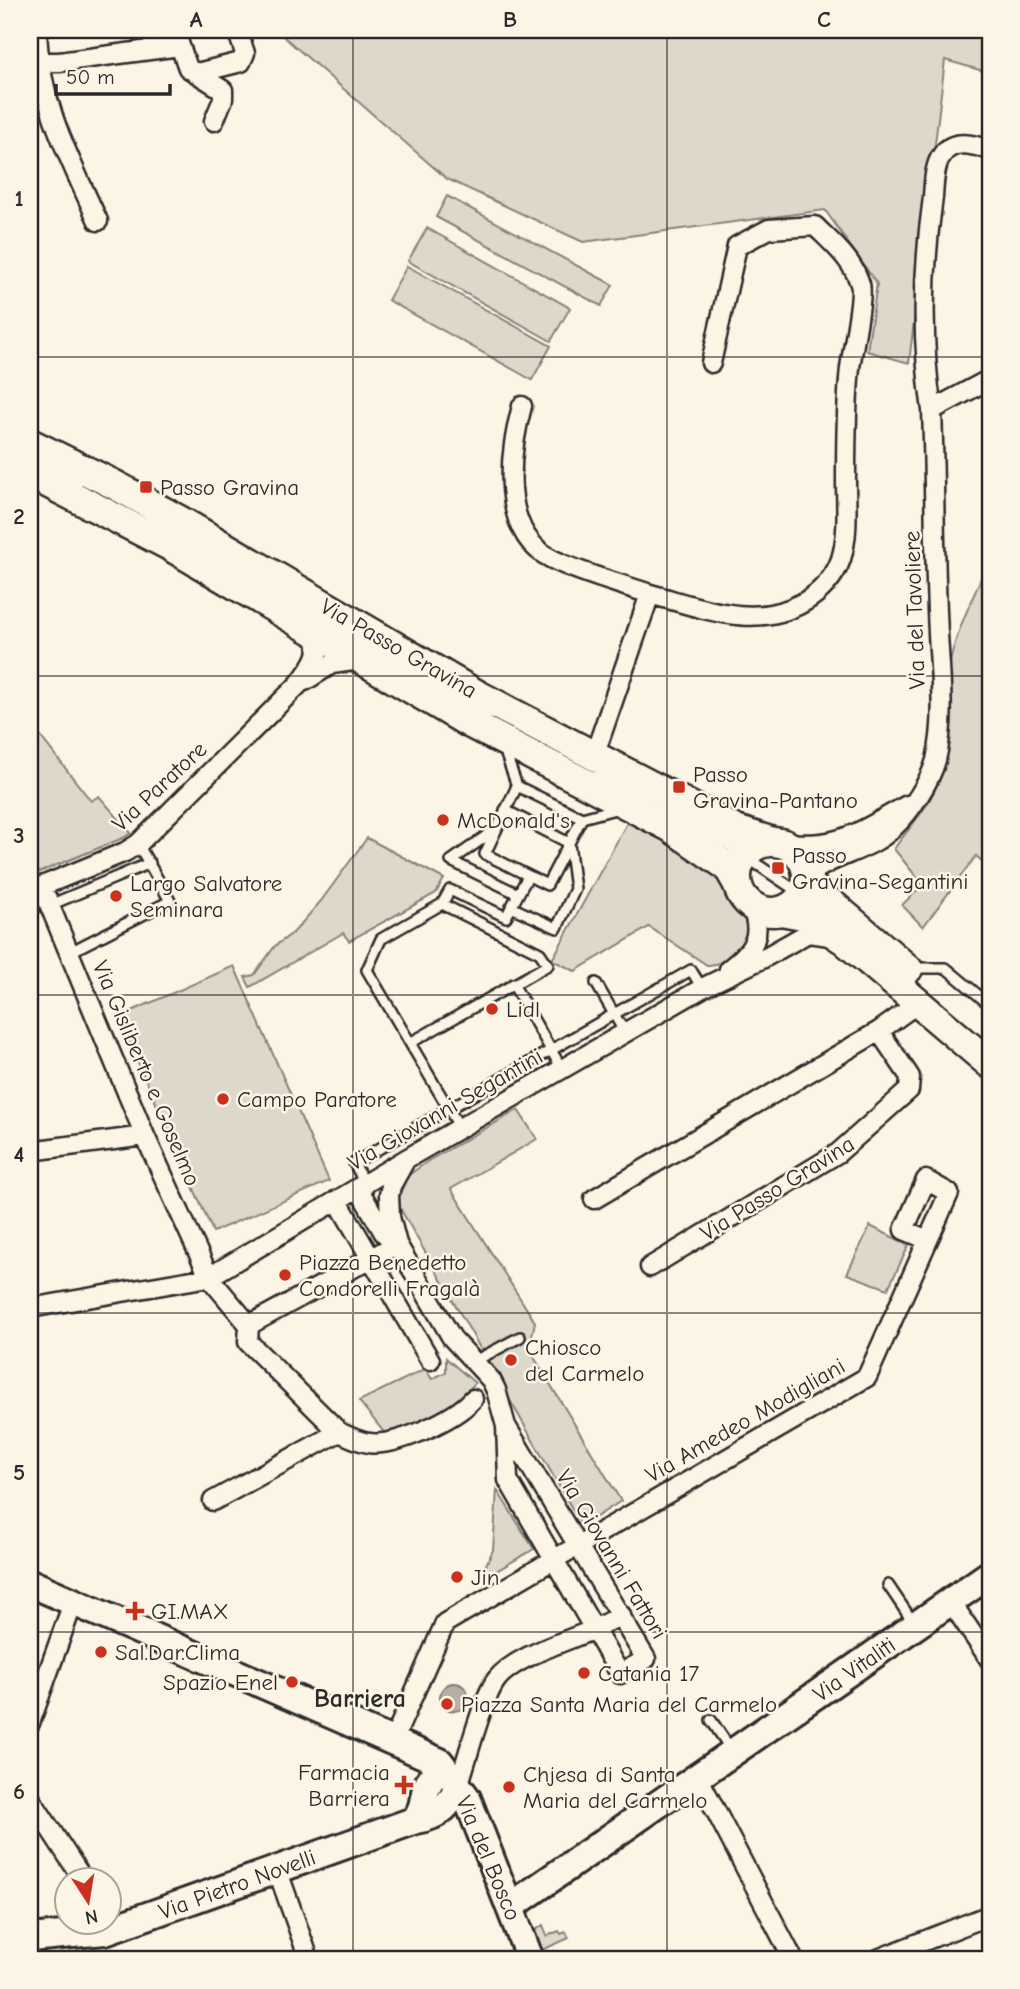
<svg xmlns="http://www.w3.org/2000/svg" width="1020" height="1989" viewBox="0 0 1020 1989" font-family="'Comic Neue',sans-serif">
<style>
.green{fill:#ded8ca;stroke:#84827a;stroke-width:2}
.water{fill:#b4b0a5;stroke:#7d7b74;stroke-width:2}
.lines{fill:none;stroke-linecap:round;stroke-linejoin:round}
.lane-casing{stroke:#2b2b2b;stroke-width:14}
.street-casing{stroke:#2b2b2b;stroke-width:23}
.secondary-casing{stroke:#2b2b2b;stroke-width:32}
.primary-casing{stroke:#2b2b2b;stroke-width:33}
.lane{stroke:#fcf5e5;stroke-width:9}
.street{stroke:#fcf5e5;stroke-width:18}
.secondary{stroke:#fcf5e5;stroke-width:26}
.primary{stroke:#fcf5e5;stroke-width:28}
.grid{fill:none;stroke:#2b2b2b;stroke-width:2;stroke-opacity:0.55}
.poi-dot{fill:#c8321e;stroke:#fcf5e5;stroke-width:2.5}
.labels{text-anchor:middle;stroke-width:5;stroke-linejoin:round;paint-order:stroke}
.poi-label{font-size:23px;fill:#2b2b2b;stroke:#fcf5e5;text-anchor:start}
.street-label{font-size:23px;fill:#2b2b2b;stroke:#fcf5e5}
.quarter-label{font-size:26px;font-weight:bold;fill:#2b2b2b;stroke:#fcf5e5}
.neatline{fill:none;stroke:#2b2b2b;stroke-width:2.5}
.grid-label{font-size:23px;text-anchor:middle;font-weight:bold;fill:#2b2b2b}
</style>
<rect width="100%" height="100%" fill="#fcf5e5"/>
<filter id="ink" filterUnits="userSpaceOnUse"><feTurbulence type="fractalNoise" baseFrequency=".0143" numOctaves="2"/><feDisplacementMap in="SourceGraphic" scale="14" xChannelSelector="R" yChannelSelector="G"/><feConvolveMatrix kernelMatrix="1 2 1 2 8 2 1 2 1" color-interpolation-filters="sRGB"/></filter>
<g filter="url(#ink)">
<path class="green" d="M276,30H990V73L945,60L909,363L867,351L877,284L825,210L583,242L447,179Z
M447,196L613,285L601,306L436,217Z
M427,228L570,308L551,341L408,261Z
M407,266L551,346L532,380L388,300Z
M990,558V868L976,856L923,927L902,905L923,885L894,849C905,833 919,818 929,801C951,764 944,710 949,669C953,636 977,589 990,558Z
M30,723L91,801L99,796L131,833L123,838L30,876Z
M628,821L714,868C723,879 724,892 731,902C737,910 746,916 747,925C750,945 725,966 707,965L649,927L575,971L552,960Z
M367,838L444,879L436,893L349,941L343,933L250,987L245,977L254,975L275,946L294,932L321,901Z
M234,966L329,1181L213,1232L118,1017Z
M518,1110L537,1139L451,1189L535,1322L529,1349L621,1501L582,1526L397,1203L406,1177L428,1161Z
M870,1226L909,1245L888,1289L847,1274Z
M446,1358L475,1383L468,1391L470,1396L454,1410L387,1436L359,1401L425,1369L432,1379L446,1372Z
M497,1490L534,1549L484,1578V1569L493,1550Z
M543,1925L547,1936L559,1931L561,1934L566,1932L569,1938L540,1951L533,1932Z"/>
<path class="water" d="M440 1697a14 14 0 1 1 28 0a14 14 0 1 1-28 0Z"/>
<g class="lines">
<defs>
<path id="lane" d="M43,465L77,483
M333,627L487,717
M504,749L517,786L582,818L619,808
M599,775L646,798
M517,786L485,854L547,885L582,818
M665,808L727,844L807,898
M505,810L569,843L575,889L557,928L511,907
M496,829L451,861L518,894
M442,904L450,890L506,917L528,876
M50,905L150,863
M70,952L170,901L138,844
M911,968H946L990,1005
M596,983L625,1033
M513,984L562,1069
M410,1043L548,965L540,953L442,904L381,939L367,970L406,1036L410,1043L460,1128
M365,1184L354,1163L691,970L702,988
M473,1362L520,1337
M888,1585L915,1625
M711,1720L732,1751"/>
<path id="street" d="M30,32L37,33C40,104 69,157 98,221
M180,46L188,68L223,90V99L214,121
M38,62H59L180,46L175,30
M197,73L241,62L245,53L237,30
M522,406C509,454 499,533 552,559C582,574 618,583 650,594
M932,410L990,379
M305,681L332,664L360,660
M594,756L650,594C700,607 755,631 804,602C820,593 835,577 841,559C849,533 846,506 846,480C846,443 846,405 850,368C852,352 864,295 860,284C853,260 833,244 815,226L769,229L737,246L711,363
M778,843C793,843 808,845 822,843C854,839 880,820 907,805
M807,876C833,854 870,852 894,827C910,812 930,782 936,760C946,719 940,675 938,633C934,559 935,485 932,410C921,340 923,268 933,197C934,184 934,166 942,155C953,138 975,145 990,150
M42,887L145,1136L202,1261L209,1277L249,1325L397,1244
M30,891L125,852L138,844L299,684C311,667 325,654 314,633
M729,969C753,951 765,935 750,905
M30,1151L145,1136
M406,1159L391,1186L389,1195L390,1217L397,1244L452,1338L491,1380L496,1390L506,1426L508,1480L620,1674L646,1659L506,1426
M358,1188L384,1233L395,1242
M594,1199L879,1031L918,1003
M337,1200L430,1360
M650,1267L838,1153L909,1090L910,1077L879,1031
M30,1308L209,1277L406,1159L706,986L762,959L808,933L830,936
M339,1432C348,1436 359,1442 369,1443C396,1447 455,1419 473,1399
M213,1501L339,1432L248,1342L249,1325
M951,1602L990,1660
M30,1723L73,1603
M393,1741L445,1623L867,1377L949,1193L926,1180L904,1230L928,1240
M698,1777L793,1959
M458,1786C467,1761 482,1698 497,1679C514,1657 567,1641 592,1630C602,1626 611,1620 621,1615
M30,1798L84,1881
M277,1869L309,1959
M878,1959L990,1915"/>
<path id="secondary" d="M30,1583L440,1762L467,1798L530,1959
M416,1820L422,1807L426,1788L440,1762
M510,1907L990,1574
M30,1938L105,1931L416,1820C439,1816 449,1807 458,1786"/>
<path id="primary" d="M30,443L113,484L181,521L478,695L719,821L736,830L773,842
M30,474L168,545L469,723L670,827L728,867L736,881
M737 877a35 35 0 1 1 70 0a35 35 0 1 1-70 0Z
M807,879L812,887L908,969
M781,911L808,916L844,940L990,1064"/>
</defs>
<use href="#lane" class="lane-casing"/>
<use href="#street" class="street-casing"/>
<use href="#secondary" class="secondary-casing"/>
<use href="#primary" class="primary-casing"/>
<use href="#lane" class="lane"/>
<use href="#street" class="street"/>
<use href="#secondary" class="secondary"/>
<use href="#primary" class="primary"/>
</g>
</g>
<path class="grid" d="M353,30V1959M667,30V1959M30,357H990M30,676H990M30,995H990M30,1313H990M30,1632H990"/>
<g class="poi-dot">
<rect x="139" y="480" width="14" height="14" rx="3.5"/>
<rect x="672" y="780" width="14" height="14" rx="3.5"/>
<circle cx="443" cy="820" r="7"/>
<rect x="771" y="861" width="14" height="14" rx="3.5"/>
<circle cx="116" cy="896" r="7"/>
<circle cx="492" cy="1009" r="7"/>
<circle cx="223" cy="1099" r="7"/>
<circle cx="285" cy="1275" r="7"/>
<circle cx="511" cy="1360" r="7"/>
<circle cx="457" cy="1577" r="7"/>
<path d="M131.5 1600.5h7v7h7v7h-7v7h-7v-7h-7v-7h7z"/>
<circle cx="101" cy="1652" r="7"/>
<circle cx="584" cy="1673" r="7"/>
<circle cx="292" cy="1682" r="7"/>
<circle cx="447" cy="1704" r="7"/>
<path d="M400.5 1774.5h7v7h7v7h-7v7h-7v-7h-7v-7h7z"/>
<circle cx="509" cy="1787" r="7"/>
</g>
<g class="labels">
<g class="poi-label">
<text x="160" y="495">Passo Gravina</text>
<text x="693" y="782">Passo<tspan x="693" dy="26">Gravina-Pantano</tspan></text>
<text x="457" y="828">McDonald's</text>
<text x="792" y="863">Passo<tspan x="792" dy="26">Gravina-Segantini</tspan></text>
<text x="130" y="891">Largo Salvatore<tspan x="130" dy="26">Seminara</tspan></text>
<text x="506" y="1017">Lidl</text>
<text x="237" y="1107">Campo Paratore</text>
<text x="299" y="1270">Piazza Benedetto<tspan x="299" dy="26">Condorelli Fragalà</tspan></text>
<text x="525" y="1355">Chiosco<tspan x="525" dy="26">del Carmelo</tspan></text>
<text x="471" y="1585">Jin</text>
<text x="151" y="1619">GI.MAX</text>
<text x="115" y="1660">Sal.Dar.Clima</text>
<text x="598" y="1681">Catania 17</text>
<text x="278" y="1690" text-anchor="end">Spazio Enel</text>
<text x="461" y="1712">Piazza Santa Maria del Carmelo</text>
<text x="390" y="1780" text-anchor="end">Farmacia<tspan x="390" dy="26">Barriera</tspan></text>
<text x="523" y="1782">Chjesa di Santa<tspan x="523" dy="26">Maria del Carmelo</tspan></text>
</g>
<g class="street-label">
<text transform="translate(914 610) rotate(-92)" y="8">Via del Tavoliere</text>
<text transform="translate(399 648) rotate(30)" y="8">Via Passo Gravina</text>
<text transform="translate(159 786) rotate(-43)" y="8">Via Paratore</text>
<text transform="translate(147 1073) rotate(67)" y="8">Via Gisliberto e Goselmo</text>
<text transform="translate(445 1109) rotate(-30)" y="8">Via Giovanni Segantini</text>
<text transform="translate(777 1188) rotate(-32)" y="8">Via Passo Gravina</text>
<text transform="translate(745 1420) rotate(-30)" y="8">Via Amedeo Modigliani</text>
<text transform="translate(612 1554) rotate(59)" y="8">Via Giovanni Fattori</text>
<text transform="translate(854 1669) rotate(-35)" y="8">Via Vitaliti</text>
<text transform="translate(489 1858) rotate(67)" y="8">Via del Bosco</text>
<text transform="translate(237 1884) rotate(-20)" y="8">Via Pietro Novelli</text>
</g>
<g class="quarter-label">
<text x="360" y="1707">Barriera</text>
</g>
</g>
<rect width="1020" height="1989" fill="none" stroke="#fcf5e5" stroke-width="77"/>
<g transform="translate(88 1901) rotate(168)"><circle r="33" fill="#fcf5e5" stroke="#a8a49b" stroke-width="2"/>
<path d="M0-5L12 26L0 18L-12 26Z" fill="#c8321e"/>
<text y="-10" font-size="19" font-weight="bold" text-anchor="middle" fill="#2b2b2b">N</text>
</g>
<path d="M56 84v10h114v-10" fill="none" stroke="#2b2b2b" stroke-width="3.5"/>
<text x="66" y="84" font-size="21" fill="#2b2b2b" stroke="#fcf5e5" stroke-width="5" paint-order="stroke">50 m</text>
<rect x="38" y="38" width="944" height="1913" class="neatline"/>
<g class="grid-label">
<text x="196" y="27">A</text>
<text x="510" y="27">B</text>
<text x="824" y="27">C</text>
<text x="19" y="206">1</text>
<text x="19" y="524">2</text>
<text x="19" y="843">3</text>
<text x="19" y="1162">4</text>
<text x="19" y="1480">5</text>
<text x="19" y="1799">6</text>
</g>
</svg>
